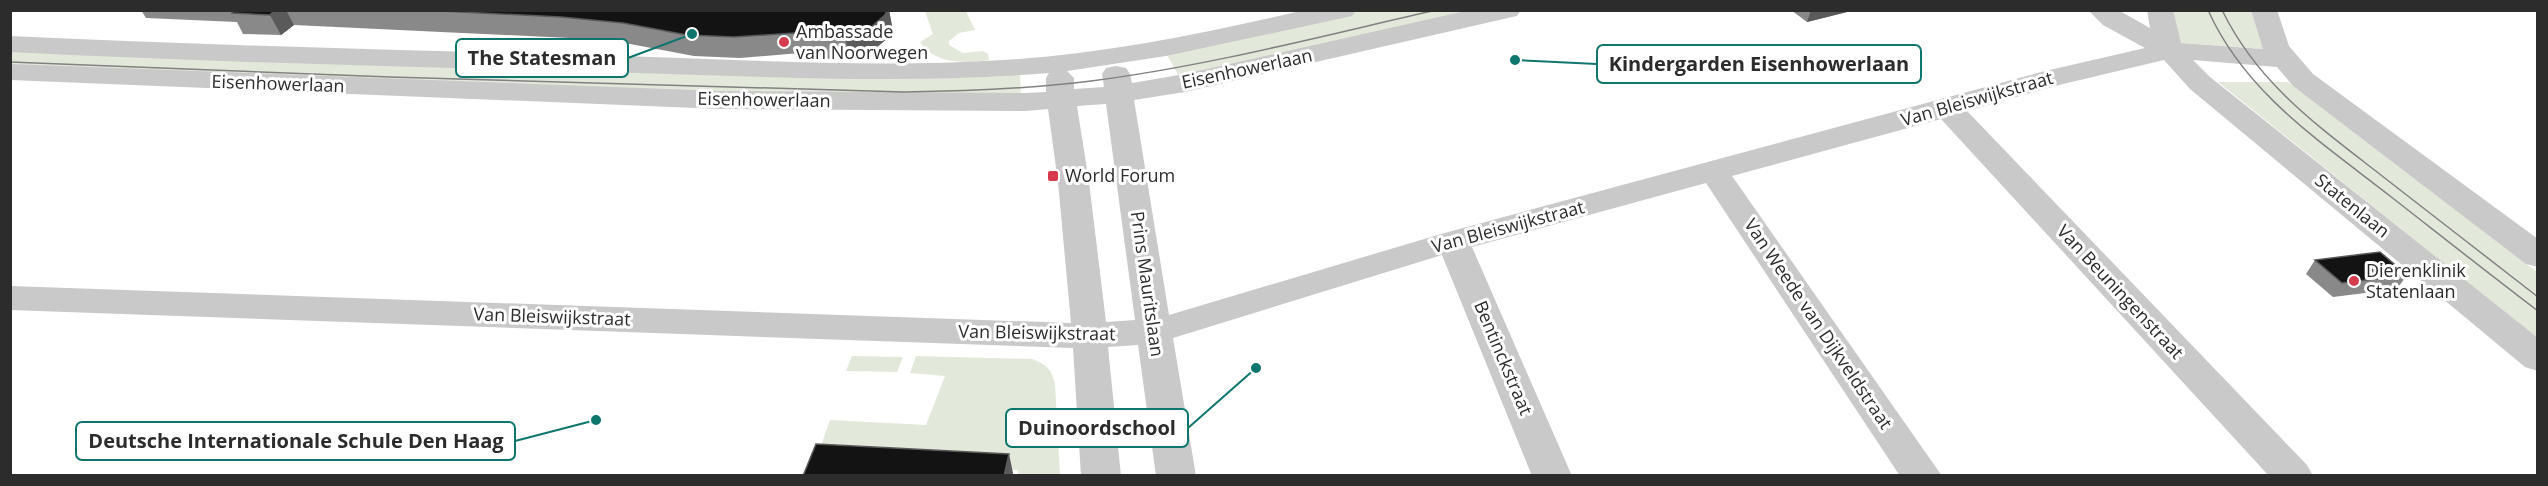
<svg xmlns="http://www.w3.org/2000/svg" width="2548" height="486" viewBox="0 0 2548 486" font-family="'Open Sans',sans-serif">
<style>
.green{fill:#e2e8da}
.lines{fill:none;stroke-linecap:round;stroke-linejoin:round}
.minor{fill:#c9c9c9;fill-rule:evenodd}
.tram{stroke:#818181;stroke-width:1.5}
.wall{fill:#898989}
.shaded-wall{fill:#5a5a5a}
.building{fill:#131313;stroke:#5a5a5a;stroke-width:1.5}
.poi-dot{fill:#d63a4d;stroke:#fff;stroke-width:2}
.labels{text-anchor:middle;stroke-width:6;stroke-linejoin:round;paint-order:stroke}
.poi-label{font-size:18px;fill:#2c2c2c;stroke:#fff;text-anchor:start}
.street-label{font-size:18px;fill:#2c2c2c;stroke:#fff}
.leader{fill:none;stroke:#0f766e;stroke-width:2}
.callout-dot{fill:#0f766e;stroke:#fff;stroke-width:2}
.callout{fill:#fff;stroke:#0f766e;stroke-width:2}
.callout-label{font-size:20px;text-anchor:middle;font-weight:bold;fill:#2c2c2c}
</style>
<rect width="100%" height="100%" fill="#fff"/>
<path class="green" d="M925,11H966L975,30L959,33L949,41V45L963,53L983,51L988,54L989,60C965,63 935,65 920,42L933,34Z
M1360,11H1482L1180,78L1166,53Z
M2166,11H2255L2264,49L2183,43L2177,40Z
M10,48L1020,71L1021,98L911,101L11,70Z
M2218,82H2288L2537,272V338Z
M852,356L903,357L897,372L846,371Z
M916,356L1032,359C1047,365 1051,368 1055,384L1060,475H1018V470L816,460L830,420L926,425L945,376L910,373Z"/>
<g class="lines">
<path class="minor" d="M1305,10H1356L1352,16L1166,56L1067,71L1074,78V89L1104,87L1102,74L1106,68L1116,66L1126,68L1130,74L1132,83L1185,74L1470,10H1521L1517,16L1508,18L1185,92L1134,100L1169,315L1441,234L2041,72L2145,48L2103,25L2088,10H2118L2150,28L2147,10H2173L2181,43L2263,49L2251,10H2277L2289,46L2313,74L2538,239V267L2526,264L2293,86L2277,67L2193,60L2210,77L2538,338V371L2525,367L2190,89L2164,60L2059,85L1967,111L2307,465L2313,476H2269L1941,119L1732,176L1942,476H1900L1706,183L1472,247L1572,476H1532L1442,255L1173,338L1196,476H1156L1138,345L1108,347L1121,476H1081L1073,348L10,310V286L1071,323L1058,182L1048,109L1026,111L720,109L10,80V64L720,91L1026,93L1046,92V78L1049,73C901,85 754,76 606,72C407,67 209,62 10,52V36C202,45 393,50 585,55C724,58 864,69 1003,60C1105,54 1205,33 1305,10ZM1106,104L1135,320L1106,322L1089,182L1077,106Z"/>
<path class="tram" d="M2208,10C2245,93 2321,142 2390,196C2440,235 2488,273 2538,311
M2222,10C2259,86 2321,128 2386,179C2437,218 2487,258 2538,297
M10,62L390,77L904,92C967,91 1029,89 1091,81C1208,66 1322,36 1436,10"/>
</g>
<path class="wall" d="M141,10H889L892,26L890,36L875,49L849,58L831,59L813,58L800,53L740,58L694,56L630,44L569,38L294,25L281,35L243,34L237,22L146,18Z
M1791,10H1855L1807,22Z
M2315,260L2407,275L2397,289L2333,297L2306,274Z"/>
<path class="shaded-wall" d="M275,10H286L294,25L281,35L270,15Z
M887,10H889L892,26L890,36L875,49L849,58L845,37Z
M1811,10H1855L1807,22Z
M1009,454L1013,473L1012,476H1004Z"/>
<path class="building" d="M235,10H275L270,15L232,13Z
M421,10H887L885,15L870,28L845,37L826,39L808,37L795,33L734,37L687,35L623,23L561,17Z
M2380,252L2407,275L2342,283L2315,260Z
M816,444L1009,454L1004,476H803Z"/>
<g class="poi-dot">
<circle cx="784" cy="42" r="6"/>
<rect x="1047" y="170" width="12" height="12" rx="3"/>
<circle cx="2354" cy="281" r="6"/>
</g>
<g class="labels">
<g class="poi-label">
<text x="796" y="38">Ambassade<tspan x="796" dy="21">van Noorwegen</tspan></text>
<text x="1065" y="182">World Forum</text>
<text x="2366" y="277">Dierenklinik<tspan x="2366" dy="21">Statenlaan</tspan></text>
</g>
<g class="street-label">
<text transform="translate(1247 69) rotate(-12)" y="6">Eisenhowerlaan</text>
<text transform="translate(278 84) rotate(2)" y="6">Eisenhowerlaan</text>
<text transform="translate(1977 99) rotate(-16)" y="6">Van Bleiswijkstraat</text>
<text transform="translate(764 100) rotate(1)" y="6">Eisenhowerlaan</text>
<text transform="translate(2352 206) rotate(39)" y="6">Statenlaan</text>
<text transform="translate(1508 227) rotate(-15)" y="6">Van Bleiswijkstraat</text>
<text transform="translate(1147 284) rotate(82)" y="6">Prins Mauritslaan</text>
<text transform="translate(2120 292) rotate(47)" y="6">Van Beuningenstraat</text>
<text transform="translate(552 317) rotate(2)" y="6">Van Bleiswijkstraat</text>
<text transform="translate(1818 324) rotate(56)" y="6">Van Weede van Dijkveldstraat</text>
<text transform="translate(1037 333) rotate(1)" y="6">Van Bleiswijkstraat</text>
<text transform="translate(1503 358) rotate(67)" y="6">Bentinckstraat</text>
</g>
</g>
<path class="leader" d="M692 34L628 58M1515 60L1597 64M1256 368L1188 428M596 420L515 441"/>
<g class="callout-dot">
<circle cx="692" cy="34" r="6"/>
<circle cx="1515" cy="60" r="6"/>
<circle cx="1256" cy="368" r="6"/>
<circle cx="596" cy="420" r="6"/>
</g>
<g class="callout">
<rect x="456" y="39" width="172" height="38" rx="6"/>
<rect x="1597" y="45" width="324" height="38" rx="6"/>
<rect x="1006" y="409" width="182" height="38" rx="6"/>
<rect x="76" y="422" width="439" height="38" rx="6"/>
</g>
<g class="callout-label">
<text x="542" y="65">The Statesman</text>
<text x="1759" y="71">Kindergarden Eisenhowerlaan</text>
<text x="1097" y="435">Duinoordschool</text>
<text x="296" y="448">Deutsche Internationale Schule Den Haag</text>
</g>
<rect width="2548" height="486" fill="none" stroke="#2c2c2c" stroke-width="24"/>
</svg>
